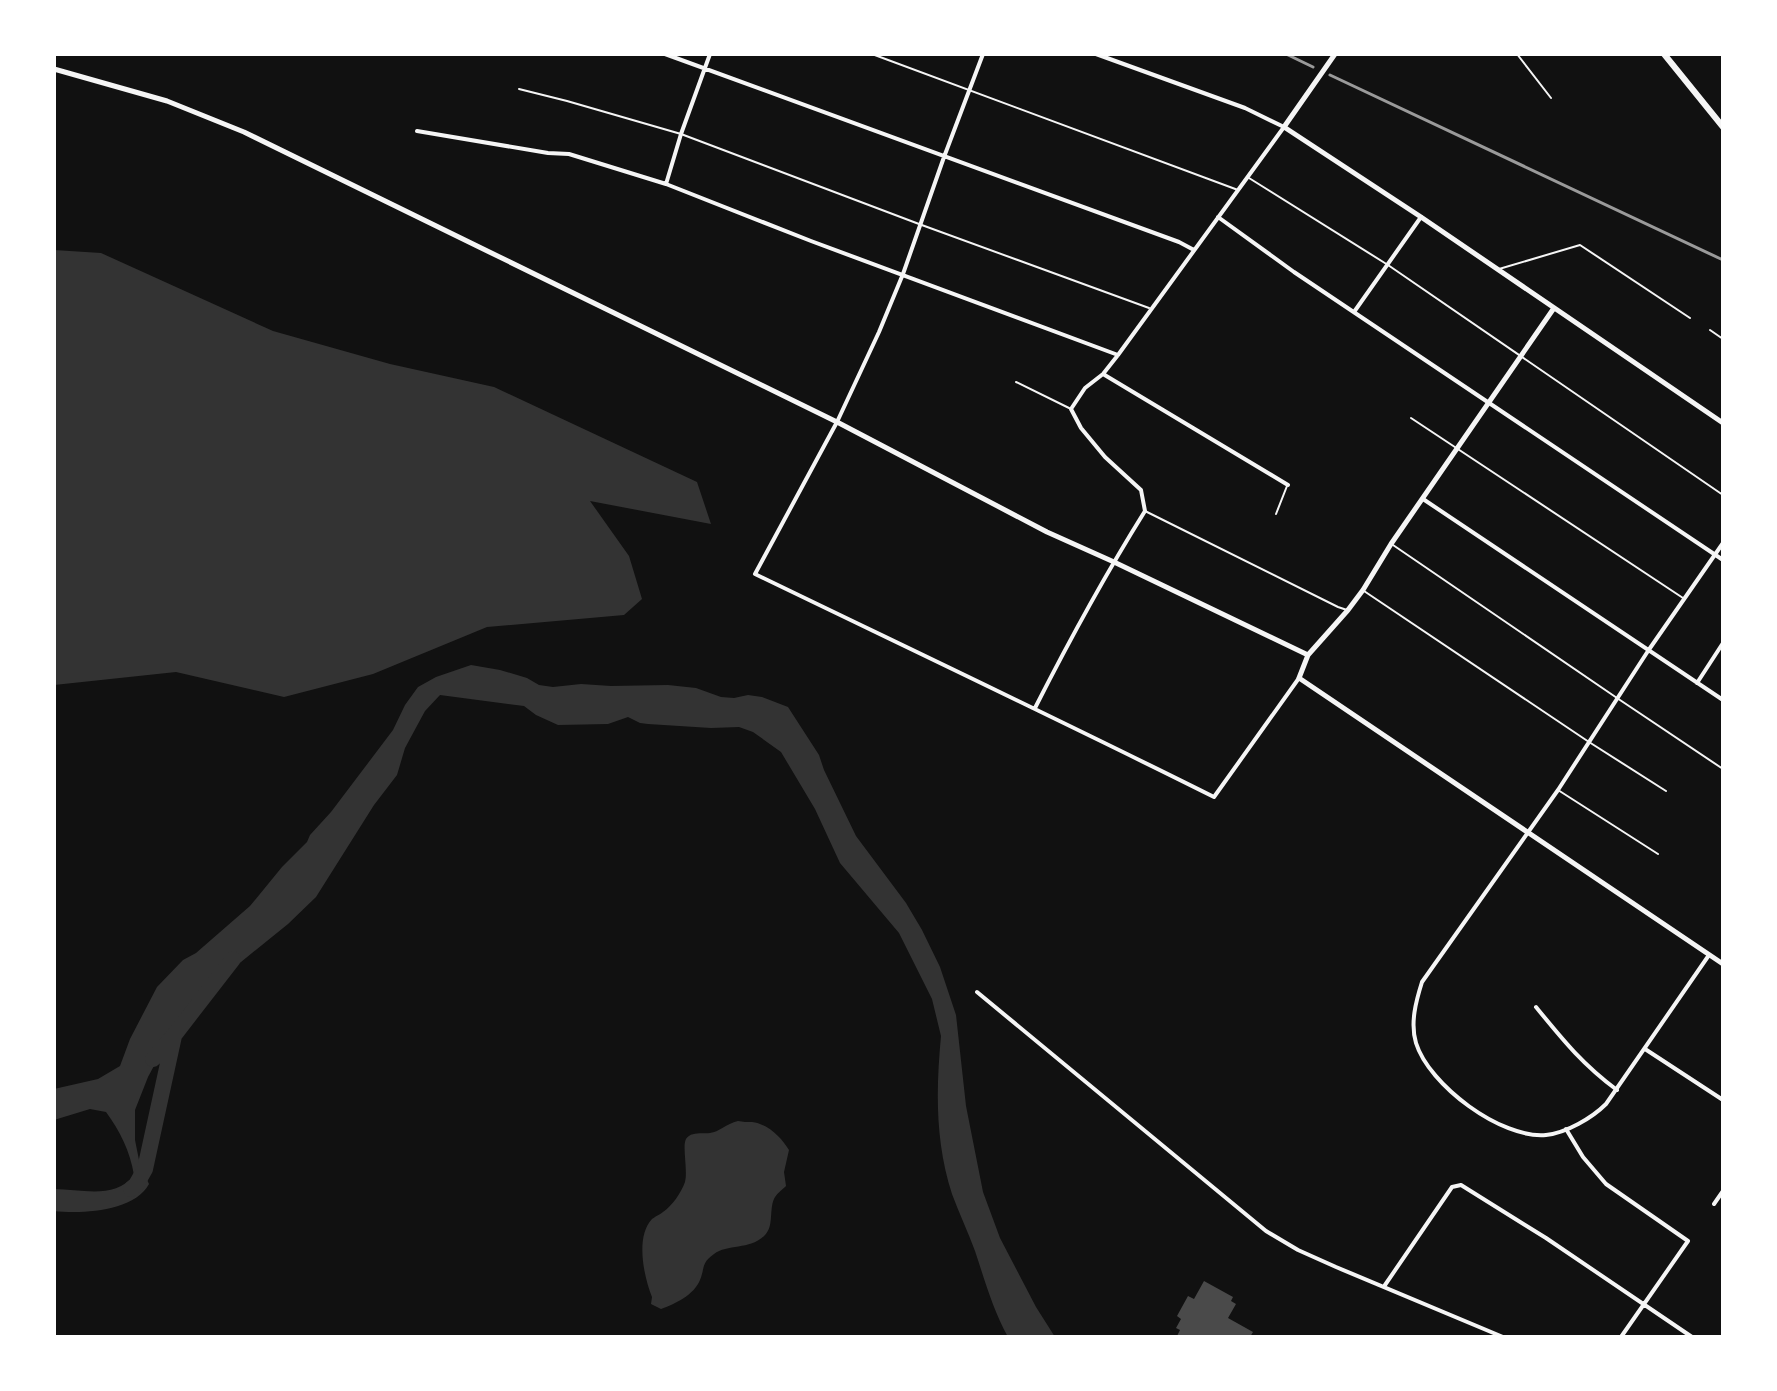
<svg xmlns="http://www.w3.org/2000/svg" width="1777" height="1391" viewBox="0 0 1777 1391" font-family="Manrope,sans-serif">
<style>
.water{fill:#333}
.lines{fill:none;stroke-linecap:round;stroke-linejoin:round}
.river{stroke:#333;stroke-width:16}
.building{fill:#4a4a4a}
.service{stroke:#f5f5f5;stroke-width:2}
.minor{stroke:#f5f5f5;stroke-width:4}
.tertiary{stroke:#f5f5f5;stroke-width:5}
.primary{stroke:#f5f5f5;stroke-width:6}
.rail{stroke:#9a9a9a;stroke-width:3}
</style>
<rect width="100%" height="100%" fill="#111"/>
<path class="water" d="M54,250L101,253L273,331L390,364L494,387L697,482L711,524L590,501L629,556L642,599L624,615L487,627L373,674L284,697L176,672L54,685Z
M471,665L500,670L527,678L539,685L553,687L581,684L611,686L668,685L696,688L721,697L734,698L748,695L762,697L788,707L819,755L824,770L856,836L906,903L922,930L940,967L956,1015L966,1106L983,1192L1000,1238L1036,1307L1055,1337H1008C993,1310 985,1281 975,1251C968,1232 959,1213 952,1194C935,1142 936,1089 941,1036L932,999L899,933L840,863L815,809L781,752L753,732L739,727L711,728L648,724L640,723L628,717L608,724L558,725L536,715L524,706L440,695L425,711L405,748L397,775L374,805L316,897L288,924L241,962L207,983L184,1010L148,1077L135,1110V1140L140,1165L149,1184C134,1212 81,1214 54,1211V1189C81,1189 115,1200 134,1175C130,1151 120,1131 106,1112L90,1109L54,1120V1089L98,1079L120,1066L130,1039L157,987L183,960L196,953L250,906L282,867L307,842L310,835L331,812L393,730L405,705L418,687L436,677Z
M738,1121C743,1122 747,1122 752,1122C768,1124 781,1137 789,1150L784,1172L786,1186C782,1190 776,1194 774,1199C769,1210 774,1226 765,1235C751,1250 727,1244 714,1254C701,1263 705,1268 700,1280C694,1295 675,1304 661,1309L651,1304L652,1297C644,1277 635,1237 652,1219C653,1218 662,1213 663,1212C672,1206 681,1193 685,1182C688,1170 682,1146 686,1139C691,1131 703,1134 710,1133C719,1132 726,1124 738,1121Z"/>
<g class="lines">
<path class="river" d="M153,1059L175,1034L233,959
M131,1189L136,1185L145,1169L174,1036"/>
</g>
<path class="building" d="M1204,1281L1233,1297L1231,1301L1236,1304L1228,1318L1253,1332L1250,1337L1177,1336L1180,1330L1176,1328L1181,1319L1177,1316L1188,1296L1194,1299Z"/>
<g class="lines">
<path class="service" d="M872,54L1238,190
M1517,54L1551,98
M519,89L567,101L681,134L919,224L1149,308
M1249,178L1388,265L1723,495
M1499,269L1580,245L1690,318
M1710,330L1723,339
M1016,382L1069,408
M1411,418L1683,598
M1145,511L1338,607L1347,610
M1276,514L1287,486
M1393,545L1617,698L1723,769
M1364,591L1589,742L1666,791
M1558,790L1658,854"/>
<path class="minor" d="M665,54L1179,242L1194,250
M983,54L944,157L903,274L879,332L837,422L755,574C908,648 1062,721 1214,797L1299,678
M417,131L548,153L569,154L666,184L811,241L1118,355
M666,184L681,134L710,54
M1218,217L1294,272L1723,560
M1354,312L1421,217
M1103,374L1288,485
M1423,499L1723,700
M1697,683L1723,643
M1035,708C1069,641 1105,575 1145,511L1141,490L1105,457L1081,428L1071,409L1085,388L1103,374L1118,355L1284,127L1245,108L1096,54
M1709,955L1606,1104C1592,1118 1566,1133 1546,1135C1501,1139 1429,1085 1416,1043C1410,1023 1416,1001 1422,982L1558,790L1648,651L1723,543
M977,992L1266,1231L1298,1250L1336,1267L1503,1337
M1536,1007C1563,1040 1582,1064 1617,1090
M1645,1049L1723,1100
M1566,1129L1583,1157L1606,1184L1688,1241L1621,1337
M1714,1204L1723,1191
M1385,1285L1452,1187L1461,1185L1546,1238L1692,1337"/>
<path class="tertiary" d="M1335,54L1284,127L1421,217L1723,423
M54,69L167,101L244,132L837,422L1047,532L1114,562L1308,655
M1554,308L1391,544L1363,590L1348,610L1308,655L1299,678L1723,964"/>
<path class="primary" d="M1664,54L1723,127"/>
<path class="rail" d="M1286,54L1313,67
M1330,75L1723,260"/>
</g>
<rect width="1777" height="1391" fill="none" stroke="#ffffff" stroke-width="112"/>
</svg>
